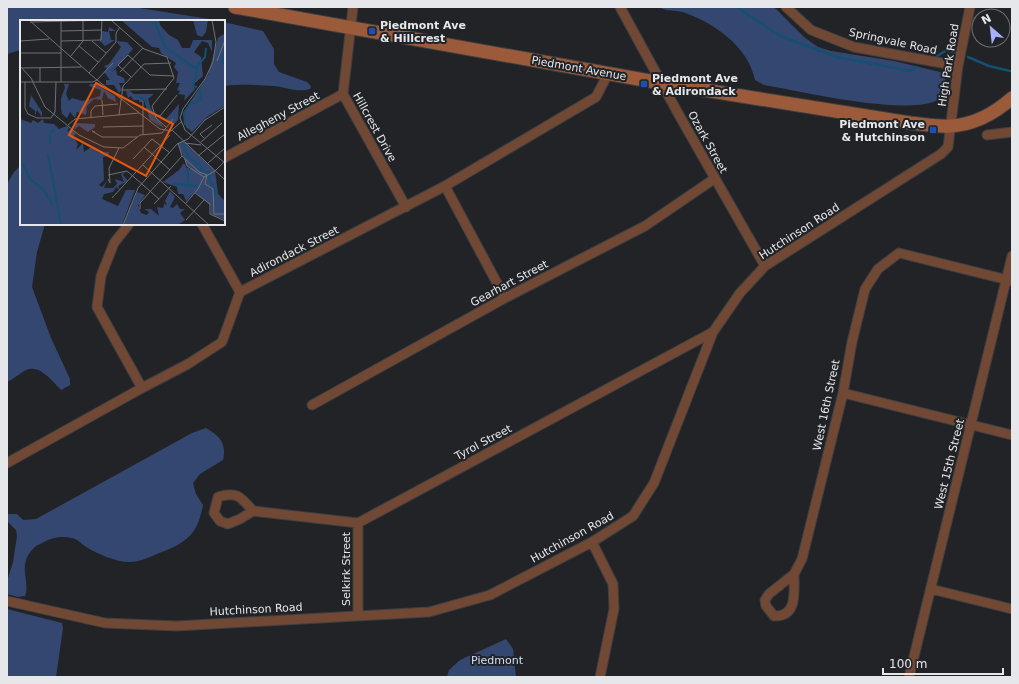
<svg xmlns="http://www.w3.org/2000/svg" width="1019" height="684" viewBox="0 0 1019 684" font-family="'DejaVu Sans',sans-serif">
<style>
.green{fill:#344770}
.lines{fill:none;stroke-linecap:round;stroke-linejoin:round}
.stream{stroke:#135071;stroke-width:2.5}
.minor-casing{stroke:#3d3e42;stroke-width:11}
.secondary-casing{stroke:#3d3e42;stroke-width:15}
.minor{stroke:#704834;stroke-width:9}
.secondary{stroke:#9b5b3a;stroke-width:13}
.transit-dot{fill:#1a4fb4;stroke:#212327;stroke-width:1.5}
.labels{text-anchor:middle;stroke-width:4;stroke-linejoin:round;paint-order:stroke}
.poi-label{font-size:11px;font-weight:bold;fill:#e6e7ea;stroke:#212327;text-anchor:start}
.street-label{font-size:11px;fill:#e6e7ea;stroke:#212327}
.park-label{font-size:11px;fill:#d0dffe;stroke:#212327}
.inset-river{fill:none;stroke:#135071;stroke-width:2}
.inset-road{fill:none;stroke:#707175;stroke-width:1}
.view{fill:#e8590c;fill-opacity:0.15;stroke:#e8590c;stroke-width:2}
.inset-edge{fill:none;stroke:#e6e7ea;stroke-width:2}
</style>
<rect width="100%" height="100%" fill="#212327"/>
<path class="green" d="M7,7H133L222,21H21V50L7,54Z
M659,7H774L804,37L818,47L831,51L894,61L940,72C945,76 948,84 946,91C937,125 792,89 764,85L755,80C748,46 714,23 683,12C674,10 667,12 659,7Z
M224,22L263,31L274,49V64L279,72L307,82L311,86L310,89C298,93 286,87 274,86C257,85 240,84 224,86Z
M21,165V224H45L37,252L32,287L51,338L70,379V385L61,390C53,382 40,364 26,370C20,373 14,379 7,382V184L14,172Z
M206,428C220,436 227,444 223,460L200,474L193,483L196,494L203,505C198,530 191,540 167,550C155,554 143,562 129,562C116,562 98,554 86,547C83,545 80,542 77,540C66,535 54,537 44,542C41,544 36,545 34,548C16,565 31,581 25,596L18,597L7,594V581L13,562L17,536L16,530L7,521V514H17L23,520L36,519L192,433Z
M7,609L62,623L63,628L56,677H7Z
M506,639L513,649L516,677H447L449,670L460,660Z"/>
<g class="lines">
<path class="stream" d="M737,7L780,36L837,57L911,71L916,67
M968,57L989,66L1010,71
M932,59L947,50L956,53"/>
<defs>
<path id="minor" d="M353,7L343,94L406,207
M620,7L679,115L765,266
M786,7L811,30L854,47L958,66
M987,135L1012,132
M224,158L343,94
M445,186L505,298
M129,224L114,243L101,276L97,307L142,388
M202,224L240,292
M843,393L1012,435
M312,405L505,298L645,226L714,179
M7,463L142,388L188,364L222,342L240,292L445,186L596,97L608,74
M253,511C241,497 237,491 218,497L214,513L220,521L228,524L240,519L253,511L358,523L713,332
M358,523V615
M592,542L613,584L614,609L600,677
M794,574L802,559L843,393L852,342L865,289L878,269L899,253L1012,281
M794,574C794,591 798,617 774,616L766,606L765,600L769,594Z
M931,589L1012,609
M7,601L105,623L177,626L429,612L490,595L592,542L633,516L654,483L713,332L740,293L765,266L941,154L948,147L958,66L970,7
M909,677L1012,256"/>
<path id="secondary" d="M235,7L661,83L910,123C923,124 937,127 950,126C973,125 995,113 1012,98"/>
</defs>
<use href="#minor" class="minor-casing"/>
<use href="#secondary" class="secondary-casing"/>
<use href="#minor" class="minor"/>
<use href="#secondary" class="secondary"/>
</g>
<g class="transit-dot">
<rect x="368" y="27" width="8" height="8" rx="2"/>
<rect x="640" y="80" width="8" height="8" rx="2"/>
<rect x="929" y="126" width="8" height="8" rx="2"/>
</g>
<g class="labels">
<g class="poi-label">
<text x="380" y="29">Piedmont Ave<tspan x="380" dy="13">&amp; Hillcrest</tspan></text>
<text x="652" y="82">Piedmont Ave<tspan x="652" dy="13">&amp; Adirondack</tspan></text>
<text x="925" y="128" text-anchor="end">Piedmont Ave<tspan x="925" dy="13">&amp; Hutchinson</tspan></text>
</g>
<g class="street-label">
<text transform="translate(893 41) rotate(12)" y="4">Springvale Road</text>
<text transform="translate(948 65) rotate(-81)" y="4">High Park Road</text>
<text transform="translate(579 68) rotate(10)" y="4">Piedmont Avenue</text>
<text transform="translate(278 116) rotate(-28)" y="4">Allegheny Street</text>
<text transform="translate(375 127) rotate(61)" y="4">Hillcrest Drive</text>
<text transform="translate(708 142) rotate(61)" y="4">Ozark Street</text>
<text transform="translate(799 231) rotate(-33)" y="4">Hutchinson Road</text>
<text transform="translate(294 251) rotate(-27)" y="4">Adirondack Street</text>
<text transform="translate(509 283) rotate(-28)" y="4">Gearhart Street</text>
<text transform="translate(826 405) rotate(-78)" y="4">West 16th Street</text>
<text transform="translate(483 442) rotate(-28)" y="4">Tyrol Street</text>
<text transform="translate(949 464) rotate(-76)" y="4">West 15th Street</text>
<text transform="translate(572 537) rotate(-29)" y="4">Hutchinson Road</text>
<text transform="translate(346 569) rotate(-90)" y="4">Selkirk Street</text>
<text transform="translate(256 609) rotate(-3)" y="4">Hutchinson Road</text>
</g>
<g class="park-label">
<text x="497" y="664">Piedmont</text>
</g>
</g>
<g transform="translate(20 20)">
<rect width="205" height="205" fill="#212327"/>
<path d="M101,0H139L140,5L149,15L158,20L162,28H170L173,20H192V32L188,23L182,21L174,32L181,37L183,56L173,65L175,69L164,81L165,75L158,74L160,71L157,70L160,63H156L158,52L154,47L156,43L141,33L139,28L132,27ZM173,0H188L186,12L182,17L177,15ZM89,7L96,11H89L91,20H95L85,26L80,21L82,11L88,12ZM205,13V86L188,96L172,112L166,107L163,93L188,55L198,18ZM96,21L107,22L113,29L92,52L96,49L97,55L104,58L105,63H99L102,70L99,73L94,65H86V60H90L84,52L87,49L84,46L89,44L101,27ZM44,64H49L46,74L49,81L52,78L63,81L80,76L81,70L69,66L70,64H76L95,76L96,82L88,78L84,71L82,80L74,79L67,86L66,95L57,92L55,98L50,92L47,98L42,94L41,89V78L45,68ZM106,71H110L114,74H134L128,79L130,86L135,97L144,108L130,100L124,80H113L111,76L108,78ZM11,75L22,92V97L17,90L15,96V91L9,86ZM159,84L158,100L154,104L146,99ZM0,99L11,103L13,100L18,103L23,99L24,103L34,104L39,109L47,106L49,108L47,112L51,109L56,113L53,117L58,124L56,130L63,123L64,132L71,127L80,133L89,132L88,136L83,137L84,160L79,165L82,167L87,161L84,168H93L97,164L95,159L104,162L101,154L105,152L103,155L108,161L98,166L100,170L96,167L93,172L84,174L82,179L98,186L106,170H115L102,205H0ZM56,103L75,104V107L68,112L59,106L54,110ZM163,121L195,151L198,174L205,181V200L191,194V186L175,172L166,181L163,174H158L157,167L143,162L159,150L164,143L168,151L171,148L167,146L158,123ZM150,171L155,177L150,187L153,188L157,184L160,189H165L160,193L165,200L158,205H103L117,172L125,175L118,185L121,193L127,195L129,192L124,189H131L139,196L137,187L143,188L145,182V184L147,185L145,181Z" fill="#344770"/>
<path class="inset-river" d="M134,0L145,27L177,50L173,66L177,67M205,29L202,42L205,45M176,48L185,37L186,28M118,76L126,81L134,98L141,104M165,105L164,93L170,84L181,80L180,69M163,122L168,137L180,145L181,150L190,153M30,124V113L34,109M28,134L41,205M0,140L11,160L23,169L33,185M168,148V163M189,156L190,161L195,168V176M153,164L178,166"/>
<path class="inset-road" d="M9,0L77,60L140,109L151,111L162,101M41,0V62M192,0L196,22L193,42L185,59L163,89L160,98L165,110L205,143M10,2L91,0L124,29L147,37L154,58L132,86L136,98L146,107M41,11L82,10M0,21L29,19M41,21L81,20L82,0M72,21L86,33M59,26L78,42M0,33H41M50,37L63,21V0M197,41L205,20M0,46L11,58L25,87L59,115L84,127L103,128L120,115L142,113L153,99M2,48L61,47M100,52L123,28M69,53L96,22V13L100,7M111,57L98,45L108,35L130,55L154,56M77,60L93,43M0,62H73L77,60M5,62V88L8,94L17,98H31L35,92L36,62M20,62V48M103,70L147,69M82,80L83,95M119,81H123V114M135,94L140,96L157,75M99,95L103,66L124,44L151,43M71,98V91L75,86L98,84M48,105L55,99L119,93M83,107L123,106M152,110L205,160M75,112L72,111L82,117H117M184,118L180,114L192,105M181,122L202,103M158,123L162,136L179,152L187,155L185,164L193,169L194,194H205M165,123L181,125M124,127L150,150M178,136L205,114M113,139L132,119L150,133M165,139L167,146L184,157M187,144L205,128M123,145L189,205M88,155L107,151L139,179M88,159L90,163L89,148L99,128M175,173L190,184V194L205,201M92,178L150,115M166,183L178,169L184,157L195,151L204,142M134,184L151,166M120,189V183L162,136M166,200L184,180M103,205L118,168L157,124L168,119L185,100L205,87"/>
<path class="view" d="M76,63L153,104L126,156L49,115Z"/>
<rect width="205" height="205" class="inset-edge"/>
</g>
<rect width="1019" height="684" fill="none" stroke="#e6e7ea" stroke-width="16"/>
<g transform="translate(991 28) rotate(332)"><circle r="19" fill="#212327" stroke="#707175"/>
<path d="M0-3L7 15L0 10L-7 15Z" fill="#a4b2fc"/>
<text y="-6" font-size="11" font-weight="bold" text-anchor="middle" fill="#e6e7ea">N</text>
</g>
<path d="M883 668v6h120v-6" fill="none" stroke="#e6e7ea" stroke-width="2"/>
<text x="889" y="668" font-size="12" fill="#e6e7ea" stroke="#212327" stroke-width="3" paint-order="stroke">100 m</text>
</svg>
